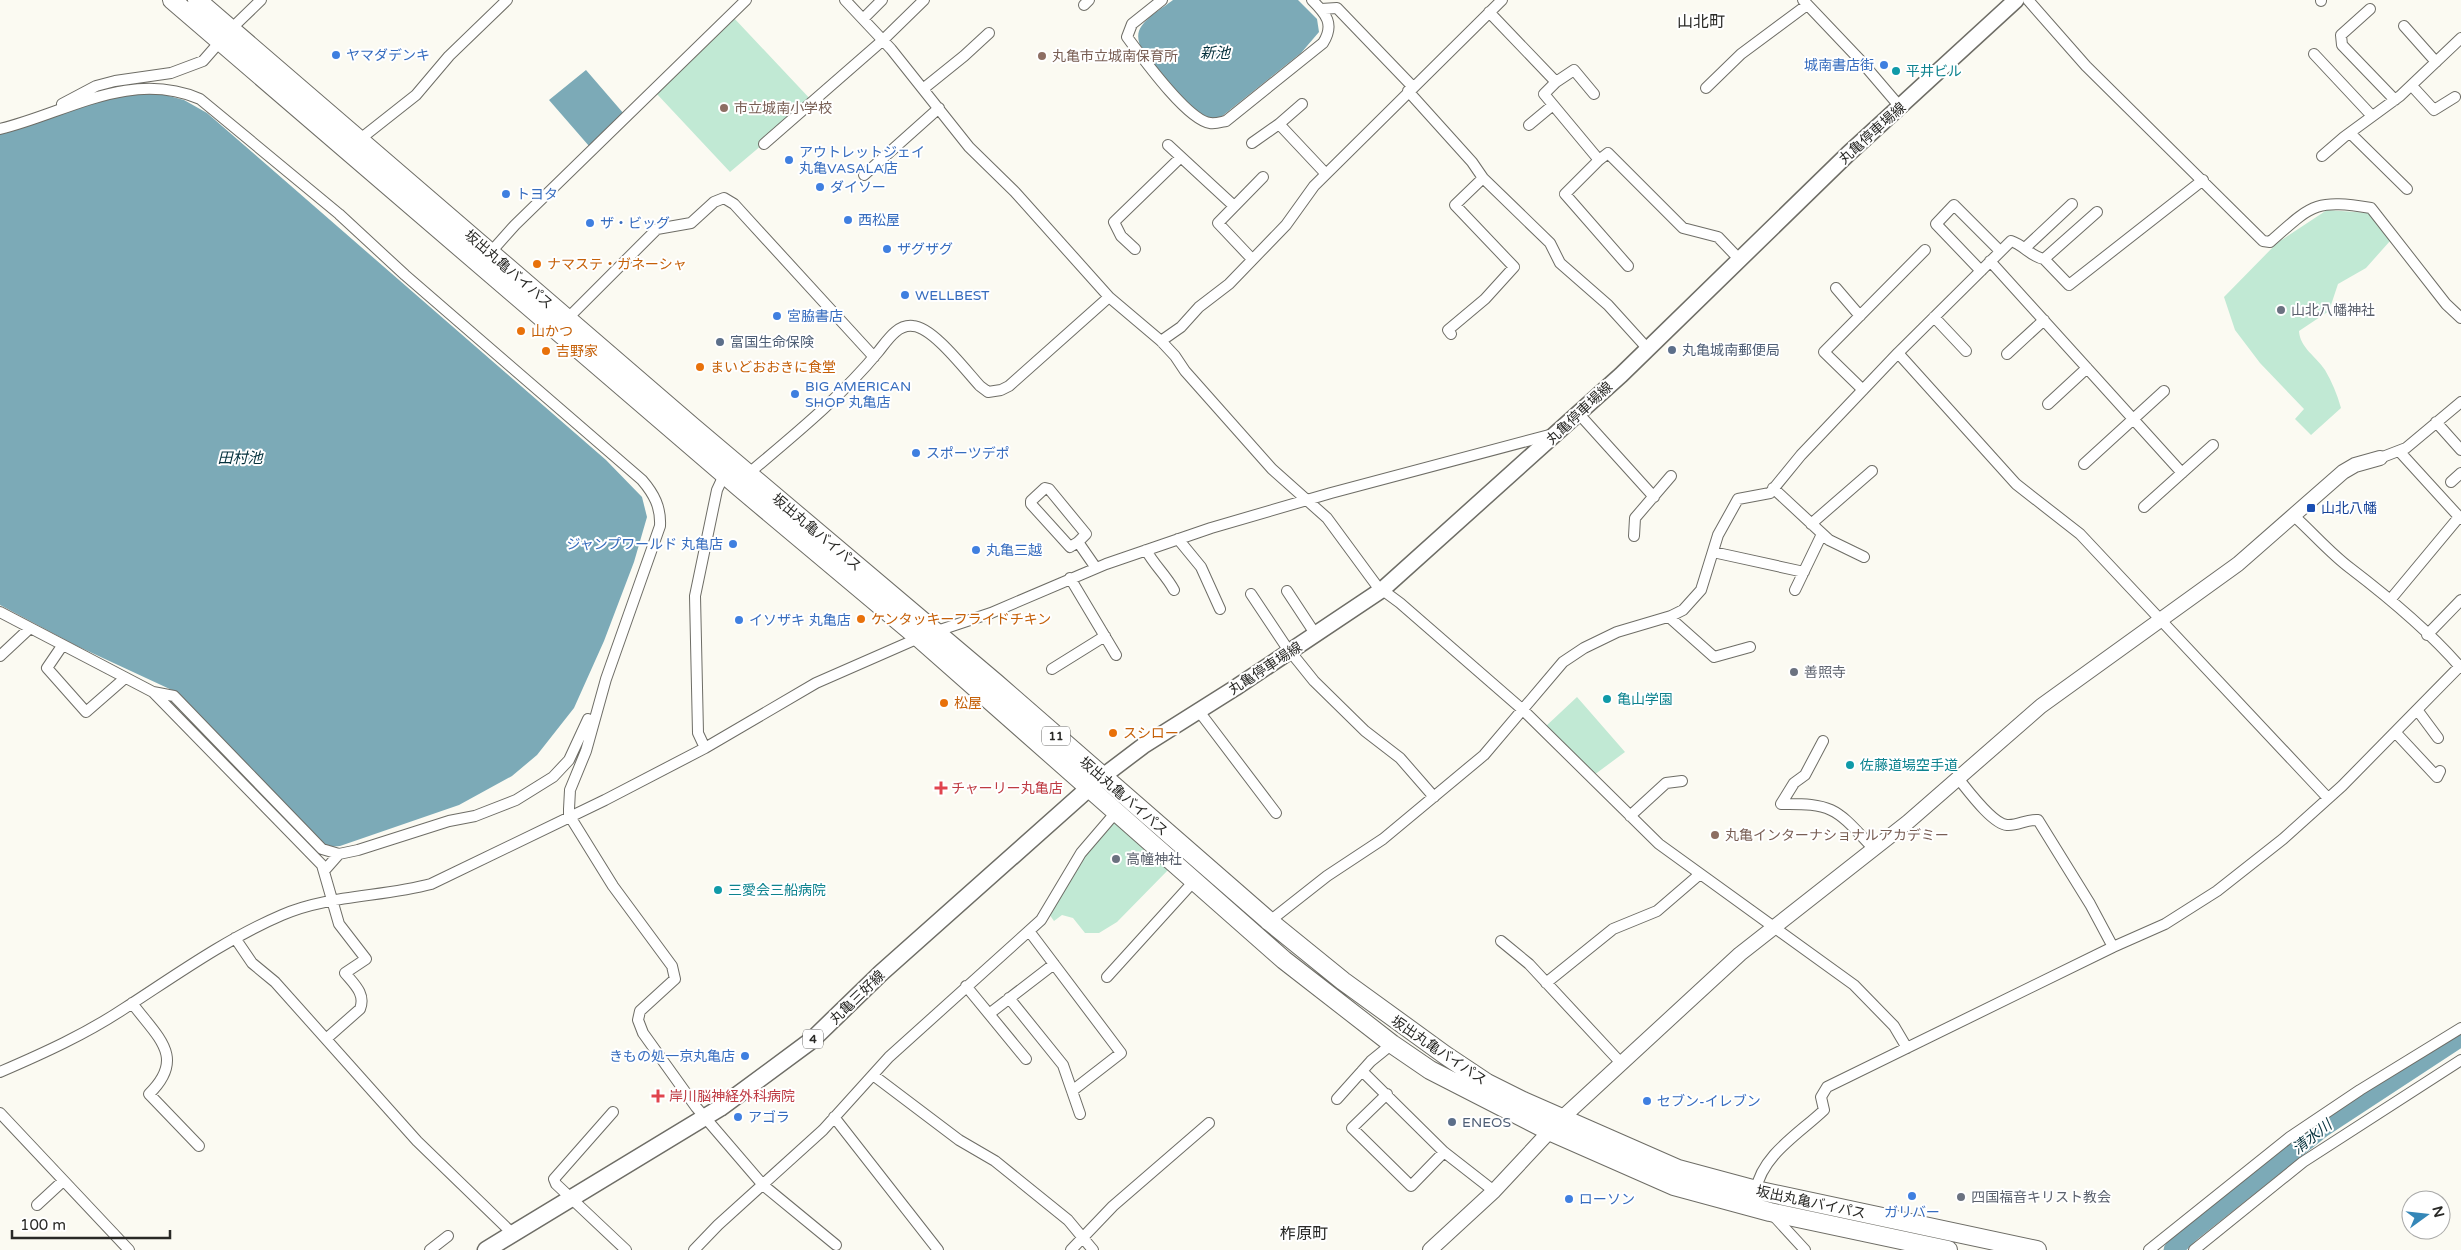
<svg xmlns="http://www.w3.org/2000/svg" width="2461" height="1250" viewBox="0 0 2461 1250" font-family="'Varela Round','Noto Sans JP',sans-serif">
<style>
.green{fill:#c1e9d4}
.water{fill:#7caab7}
.lines{fill:none;stroke-linecap:round;stroke-linejoin:round}
.river{stroke:#7caab7;stroke-width:19}
.minor-casing{stroke:#6e6d66;stroke-width:12}
.tertiary-casing{stroke:#6e6d66;stroke-width:16}
.secondary-casing{stroke:#6e6d66;stroke-width:18}
.primary-casing{stroke:#6e6d66;stroke-width:19}
.trunk-casing{stroke:#6e6d66;stroke-width:20}
.minor{stroke:#fff;stroke-width:10}
.tertiary{stroke:#fff;stroke-width:14}
.secondary{stroke:#fff;stroke-width:15}
.primary{stroke:#fff;stroke-width:16}
.trunk{stroke:#fff;stroke-width:18}
.shop-dot{fill:#3f7fe0;stroke:#fff;stroke-width:2}
.education-dot{fill:#8d6e63;stroke:#fff;stroke-width:2}
.culture-dot{fill:#0f9aa8;stroke:#fff;stroke-width:2}
.food-dot{fill:#e8710a;stroke:#fff;stroke-width:2}
.worship-dot{fill:#6b7280;stroke:#fff;stroke-width:2}
.service-dot{fill:#5c6f8a;stroke:#fff;stroke-width:2}
.transit-dot{fill:#1a4fb4;stroke:#fff;stroke-width:2}
.health-dot{fill:#e0444e;stroke:#fff;stroke-width:2}
.labels{text-anchor:middle;stroke-width:4;stroke-linejoin:round;paint-order:stroke}
.shield{fill:#fff;stroke:#696967;stroke-width:1}
.shield-label{font-size:12px;font-weight:bold;fill:#292926}
.shop-label{font-size:14px;fill:#366cbe;stroke:#fff;text-anchor:start}
.education-label{font-size:14px;fill:#785e54;stroke:#fff;text-anchor:start}
.culture-label{font-size:14px;fill:#0d838f;stroke:#fff;text-anchor:start}
.street-label{font-size:14px;fill:#292926;stroke:#fff}
.food-label{font-size:14px;fill:#c56008;stroke:#fff;text-anchor:start}
.worship-label{font-size:14px;fill:#5b616d;stroke:#fff;text-anchor:start}
.service-label{font-size:14px;fill:#4e5e75;stroke:#fff;text-anchor:start}
.transit-label{font-size:14px;fill:#164399;stroke:#fff;text-anchor:start}
.health-label{font-size:14px;fill:#be3a42;stroke:#fff;text-anchor:start}
.water-label{font-size:15px;font-style:italic;fill:#03303b;stroke:#fff}
.quarter-label{font-size:16px;fill:#292926;stroke:#fff}
</style>
<rect width="100%" height="100%" fill="#fbfaf2"/>
<path class="green" d="M733,17L813,102L730,172L656,93L676,75V71Z
M2327,210L2369,213L2390,241L2366,268L2338,284L2329,311L2299,331C2300,348 2316,356 2325,370C2332,382 2337,394 2341,408L2311,435L2295,419L2304,409L2260,363L2235,330L2224,297L2277,243Z
M1577,697L1625,752L1594,775L1545,727Z
M1114,822L1169,869L1117,922L1099,933H1085L1073,918L1062,915L1054,921L1049,914L1083,858Z"/>
<path class="water" d="M1173,0H1298L1317,19L1319,32L1301,53L1221,117C1215,118 1211,119 1205,117C1194,111 1147,61 1142,50C1139,44 1137,37 1139,31C1144,18 1163,8 1173,0Z
M586,70L624,114L589,146L549,100Z
M154,92L184,100L207,113L606,460L642,497L647,517L634,562L604,641L574,708L537,755L512,776L459,805L340,846L329,847L318,840L174,691L77,646L0,605V134C42,124 80,100 123,94C133,92 144,92 154,92Z"/>
<g class="lines">
<path class="river" d="M2173,1250L2190,1233L2322,1128L2461,1037"/>
<defs>
<path id="minor" d="M845,0L891,49L969,147L1015,192L1109,297L1161,341L1175,356L1185,371L1272,469L1327,518L1377,586L1400,603L1523,710L1659,844L1854,985L1894,1026L1907,1048
M1162,0L1132,24L1127,37C1142,57 1187,120 1210,123C1215,124 1221,122 1226,121L1323,43C1335,24 1326,14 1312,0
M1803,0L1860,60L1901,108
M2028,0L2086,66L2263,241L2270,242C2312,205 2314,199 2371,208L2446,304L2461,318
M2321,0V1
M1084,5L1089,0
M1321,9L1337,8L1413,87
M2370,9L2341,35L2342,45L2395,100
M1489,12L1556,82L1544,94L1599,160L1565,194L1628,266
M863,19L882,0
M2404,26L2436,62
M2314,54L2372,116
M1556,82L1574,70L1594,94
M2412,86L2434,110L2455,97
M1706,88L1741,54L1807,5
M923,89L964,56L989,33
M1408,91L1472,162L1483,178L1550,243L1560,263L1608,305L1647,348
M62,104L96,86L115,81L171,73L203,61L231,29L261,0
M1279,124L1302,104
M1529,125L1553,105
M0,129C66,113 130,69 200,99L339,214L405,275L642,480C654,494 661,507 660,526L606,679L586,751L570,790L569,809V815L613,886L672,966L675,979L640,1011L638,1020L643,1033L696,1107L763,1185L836,1245
M2350,133L2407,189
M359,140L416,95L449,56L507,0
M1252,143L1279,124L1326,174
M764,144L882,41L924,0
M1168,145L1234,206
M2322,156L2344,137L2400,96L2461,38
M1599,160L1608,153L1683,228L1718,237L1739,259
M864,175L939,108
M2097,212L2044,259L2069,285L2203,180
M2025,248L2072,204
M1135,249L1121,236L1114,222L1181,157
M490,253L515,225L746,0
M1252,259L1218,223L1263,177
M1990,261L2182,473
M1981,271L1936,224L1954,205L2000,251
M1836,288L1860,316
M1934,317L1966,351
M565,321L657,229L691,223L714,202L724,198L734,204L874,357
M1451,334L1448,330L1485,299L1514,267L1455,205L1483,178
M1161,341L1181,327L1199,307L1229,284L1286,225L1314,186L1502,0
M1898,353L2016,484L2080,534L2327,797
M2007,354L2044,320
M1863,390L1824,352L1925,250
M2048,404L2087,368
M1579,414L1654,497
M2436,422L2461,450
M2399,451L2461,519
M2380,458L2406,448L2461,402
M2084,464L2164,391
M748,474C794,435 840,398 878,352C887,341 897,324 913,326C933,327 966,371 980,386L988,392L1001,390L1009,386L1109,297
M2451,482L2461,473
M1773,488L1829,540L1864,557
M2144,507L2213,445
M2294,516C2313,533 2330,553 2350,568C2388,597 2430,632 2461,668
M1811,524L1872,471
M1634,536L1635,518L1671,476
M1178,539L1201,567L1220,609
M1078,542L1070,547L1031,504V501L1045,488L1049,489L1086,534L1078,542L1096,568
M1146,550C1154,565 1166,575 1174,590
M1713,552L1804,572
M1070,578L1116,655
M1795,590L1822,534
M1287,591L1316,635
M1251,594L1285,645L1314,681L1365,731L1400,758L1434,797
M2390,600L2459,517
M0,612L153,692L322,865L339,924L366,959L345,973C354,984 366,994 360,1009L326,1039
M1669,617L1714,657L1750,647
M934,632L991,613L1106,564L1211,528L1331,493L1553,434
M2427,635L2461,600
M62,646L47,668L86,712L125,678
M0,656L30,628
M1052,669L1105,636
M153,692L174,696L322,849L339,854
M1198,710L1276,813
M2418,711L2438,738
M2396,733L2437,777L2440,771
M1823,741L1805,775L1794,783L1781,804C1835,803 1837,810 1873,848
M705,748L698,733L695,596L717,490L724,475
M1957,777C1967,789 1992,824 2007,825C2018,826 2026,819 2038,820L2090,904L2113,947
M1630,816L1666,783L1682,781
M324,871L339,854L358,850L449,821L475,816L516,800L553,777L569,760L588,719
M1266,924L1327,876L1383,839L1484,755L1563,662L1584,648L1617,632L1671,616L1683,610L1701,590L1718,535L1738,499L1770,493L1801,455L1898,353L2011,241C2024,245 2031,257 2044,259
M1029,931L1121,1053L1072,1091
M235,938L252,963L275,982L417,1141L512,1233
M1501,941L1529,964L1621,1063
M1107,977L1195,880
M1546,983L1613,929L1657,911L1700,874
M966,986L1026,1059
M1009,998L1063,1065L1080,1114
M132,1003C157,1037 187,1057 149,1094L199,1146
M989,1014L1054,964
M1362,1071L1444,1152L1494,1191
M0,1072C44,1053 86,1034 125,1008C176,975 226,939 282,915C327,895 383,897 431,884L605,800L705,748L816,683L921,637
M873,1075L959,1140L995,1161L1068,1220L1093,1250
M1387,1094L1352,1128L1411,1186L1444,1152
M1337,1099L1371,1061L1392,1044
M613,1112L554,1179L556,1184L626,1250
M0,1113L129,1250
M834,1117L938,1250
M1756,1190C1762,1155 1800,1133 1824,1110L1821,1097L1827,1087L2113,947L2165,924L2217,891L2283,839L2342,786L2461,665
M37,1205L63,1181
M1772,1214L1805,1250
M430,1250L448,1236
M694,1250L718,1225L823,1130L889,1057L1041,920L1081,853L1117,811
M1071,1250L1113,1206L1209,1123
M2149,1250L2290,1137L2360,1090L2461,1028
M2194,1250L2303,1162L2461,1060"/>
<path id="tertiary" d="M1430,1250L1494,1191L1562,1118L1740,954L1908,822L2041,706L2238,564L2343,472L2355,465L2380,458"/>
<path id="secondary" d="M1102,777L1143,746L1235,688L1383,589L1621,375L1848,154L2016,0"/>
<path id="primary" d="M486,1250L720,1108L812,1040L881,973L1098,780"/>
<path id="trunk" d="M172,0L740,488L919,638L1284,960L1392,1044L1430,1070L1549,1131L1674,1186L1770,1212L1948,1250
M197,0L693,427L996,683L1269,921L1343,981L1445,1055L1487,1083L1523,1101L1678,1169L1756,1190L2037,1250"/>
</defs>
<use href="#minor" class="minor-casing"/>
<use href="#tertiary" class="tertiary-casing"/>
<use href="#secondary" class="secondary-casing"/>
<use href="#primary" class="primary-casing"/>
<use href="#trunk" class="trunk-casing"/>
<use href="#minor" class="minor"/>
<use href="#tertiary" class="tertiary"/>
<use href="#secondary" class="secondary"/>
<use href="#primary" class="primary"/>
<use href="#trunk" class="trunk"/>
</g>
<g class="shop-dot">
<circle cx="336" cy="55" r="5"/>
<circle cx="1884" cy="65" r="5"/>
<circle cx="789" cy="160" r="5"/>
<circle cx="820" cy="187" r="5"/>
<circle cx="506" cy="194" r="5"/>
<circle cx="848" cy="220" r="5"/>
<circle cx="590" cy="223" r="5"/>
<circle cx="887" cy="249" r="5"/>
<circle cx="905" cy="295" r="5"/>
<circle cx="777" cy="316" r="5"/>
<circle cx="795" cy="394" r="5"/>
<circle cx="916" cy="453" r="5"/>
<circle cx="733" cy="544" r="5"/>
<circle cx="976" cy="550" r="5"/>
<circle cx="739" cy="620" r="5"/>
<circle cx="745" cy="1056" r="5"/>
<circle cx="1647" cy="1101" r="5"/>
<circle cx="738" cy="1117" r="5"/>
<circle cx="1912" cy="1196" r="5"/>
<circle cx="1569" cy="1199" r="5"/>
</g>
<g class="education-dot">
<circle cx="1042" cy="56" r="5"/>
<circle cx="724" cy="108" r="5"/>
<circle cx="1715" cy="835" r="5"/>
</g>
<g class="culture-dot">
<circle cx="1896" cy="71" r="5"/>
<circle cx="1607" cy="699" r="5"/>
<circle cx="1850" cy="765" r="5"/>
<circle cx="718" cy="890" r="5"/>
</g>
<g class="food-dot">
<circle cx="537" cy="264" r="5"/>
<circle cx="521" cy="331" r="5"/>
<circle cx="546" cy="351" r="5"/>
<circle cx="700" cy="367" r="5"/>
<circle cx="861" cy="619" r="5"/>
<circle cx="944" cy="703" r="5"/>
<circle cx="1113" cy="733" r="5"/>
</g>
<g class="worship-dot">
<circle cx="2281" cy="310" r="5"/>
<circle cx="1794" cy="672" r="5"/>
<circle cx="1116" cy="859" r="5"/>
<circle cx="1961" cy="1197" r="5"/>
</g>
<g class="service-dot">
<circle cx="720" cy="342" r="5"/>
<circle cx="1672" cy="350" r="5"/>
<circle cx="1452" cy="1122" r="5"/>
</g>
<rect class="transit-dot" x="2306" y="503" width="10" height="10" rx="2.5"/>
<g class="health-dot">
<path d="M938.5 780.5h5v5h5v5h-5v5h-5v-5h-5v-5h5z"/>
<path d="M655.5 1088.5h5v5h5v5h-5v5h-5v-5h-5v-5h5z"/>
</g>
<g class="labels">
<g class="shield">
<rect x="1042" y="726.5" width="28" height="19" rx="4"/>
<rect x="803" y="1029.5" width="20" height="19" rx="4"/>
</g>
<g class="shield-label">
<text x="1056" y="740">11</text>
<text x="813" y="1043">4</text>
</g>
<g class="shop-label">
<text x="346" y="60">ヤマダデンキ</text>
<text x="1874" y="70" text-anchor="end">城南書店街</text>
<text x="799" y="157">アウトレットジェイ<tspan x="799" dy="16">丸亀VASALA店</tspan></text>
<text x="830" y="192">ダイソー</text>
<text x="516" y="199">トヨタ</text>
<text x="858" y="225">西松屋</text>
<text x="600" y="228">ザ・ビッグ</text>
<text x="897" y="254">ザグザグ</text>
<text x="915" y="300">WELLBEST</text>
<text x="787" y="321">宮脇書店</text>
<text x="805" y="391">BIG AMERICAN<tspan x="805" dy="16">SHOP 丸亀店</tspan></text>
<text x="926" y="458">スポーツデポ</text>
<text x="723" y="549" text-anchor="end">ジャンプワールド 丸亀店</text>
<text x="986" y="555">丸亀三越</text>
<text x="749" y="625">イソザキ 丸亀店</text>
<text x="735" y="1061" text-anchor="end">きもの処一京丸亀店</text>
<text x="1657" y="1106">セブン-イレブン</text>
<text x="748" y="1122">アゴラ</text>
<text x="1579" y="1204">ローソン</text>
<text x="1912" y="1217" text-anchor="middle">ガリバー</text>
</g>
<g class="education-label">
<text x="1052" y="61">丸亀市立城南保育所</text>
<text x="734" y="113">市立城南小学校</text>
<text x="1725" y="840">丸亀インターナショナルアカデミー</text>
</g>
<g class="culture-label">
<text x="1906" y="76">平井ビル</text>
<text x="1617" y="704">亀山学園</text>
<text x="1860" y="770">佐藤道場空手道</text>
<text x="728" y="895">三愛会三船病院</text>
</g>
<g class="street-label">
<text transform="translate(1872 133) rotate(-42)" y="5">丸亀停車場線</text>
<text transform="translate(509 269) rotate(41)" y="5">坂出丸亀バイパス</text>
<text transform="translate(1579 413) rotate(-43)" y="5">丸亀停車場線</text>
<text transform="translate(817 532) rotate(40)" y="5">坂出丸亀バイパス</text>
<text transform="translate(1265 668) rotate(-33)" y="5">丸亀停車場線</text>
<text transform="translate(1124 796) rotate(41)" y="5">坂出丸亀バイパス</text>
<text transform="translate(857 997) rotate(-44)" y="5">丸亀三好線</text>
<text transform="translate(1439 1050) rotate(34)" y="5">坂出丸亀バイパス</text>
<text transform="translate(1811 1202) rotate(12)" y="5">坂出丸亀バイパス</text>
</g>
<g class="food-label">
<text x="547" y="269">ナマステ・ガネーシャ</text>
<text x="531" y="336">山かつ</text>
<text x="556" y="356">吉野家</text>
<text x="710" y="372">まいどおおきに食堂</text>
<text x="871" y="624">ケンタッキーフライドチキン</text>
<text x="954" y="708">松屋</text>
<text x="1123" y="738">スシロー</text>
</g>
<g class="worship-label">
<text x="2291" y="315">山北八幡神社</text>
<text x="1804" y="677">善照寺</text>
<text x="1126" y="864">高幢神社</text>
<text x="1971" y="1202">四国福音キリスト教会</text>
</g>
<g class="service-label">
<text x="730" y="347">富国生命保険</text>
<text x="1682" y="355">丸亀城南郵便局</text>
<text x="1462" y="1127">ENEOS</text>
</g>
<g class="transit-label">
<text x="2321" y="513">山北八幡</text>
</g>
<g class="health-label">
<text x="951" y="793">チャーリー丸亀店</text>
<text x="669" y="1101">岸川脳神経外科病院</text>
</g>
<g class="water-label">
<text x="1215" y="58">新池</text>
<text x="240" y="463">田村池</text>
<text transform="translate(2312 1137) rotate(-38)" y="5">清水川</text>
</g>
<g class="quarter-label">
<text x="1701" y="27">山北町</text>
<text x="1304" y="1239">柞原町</text>
</g>
</g>
<g transform="translate(2426 1215) rotate(75)"><circle r="24" fill="#ffffff" stroke="#a9a9a8"/>
<path d="M0-4L9 19L0 12L-9 19Z" fill="#3587b8"/>
<text y="-8" font-size="14" font-weight="bold" text-anchor="middle" fill="#292926">N</text>
</g>
<path d="M12 1230v8h158v-8" fill="none" stroke="#292926" stroke-width="2.5"/>
<text x="20" y="1230" font-size="15" fill="#292926" stroke="#ffffff" stroke-width="4" paint-order="stroke">100 m</text>
</svg>
